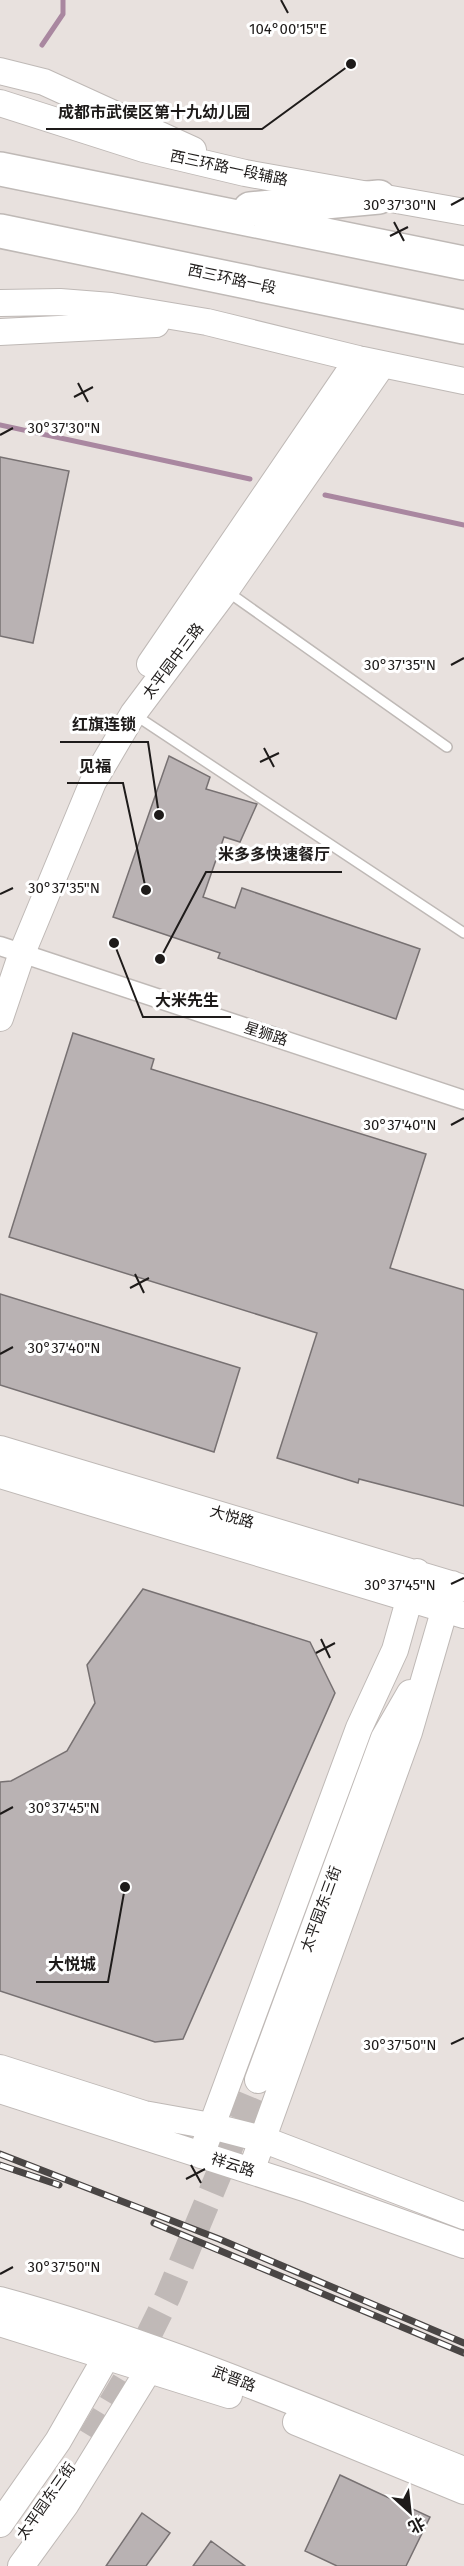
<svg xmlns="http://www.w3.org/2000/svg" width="464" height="2566" viewBox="0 0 464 2566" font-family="'Fira Sans','Noto Sans SC',sans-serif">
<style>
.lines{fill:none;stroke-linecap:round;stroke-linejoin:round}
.stream{stroke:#a987a0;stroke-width:5}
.building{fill:#b9b2b3;stroke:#777172;stroke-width:1.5}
.secondary-tunnel{stroke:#c0b9b7;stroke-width:26;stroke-dasharray:26 13;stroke-linecap:butt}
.lane-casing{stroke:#bfb9b6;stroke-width:12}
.street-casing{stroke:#bfb9b6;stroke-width:21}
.secondary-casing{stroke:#bfb9b6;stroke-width:28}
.highway-casing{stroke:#bfb9b6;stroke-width:36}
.lane{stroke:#fff;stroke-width:9}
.street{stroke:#fff;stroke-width:18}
.secondary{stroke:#fff;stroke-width:26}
.highway{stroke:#fff;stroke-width:33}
.rail-casing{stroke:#4a4645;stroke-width:7}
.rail{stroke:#fff;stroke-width:4.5;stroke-dasharray:14;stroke-linecap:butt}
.ticks{fill:none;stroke:#1e1b1a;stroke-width:2}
.labels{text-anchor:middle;stroke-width:6;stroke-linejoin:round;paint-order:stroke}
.street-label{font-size:15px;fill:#1e1b1a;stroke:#fff}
.ticks-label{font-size:15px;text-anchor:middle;fill:#1e1b1a;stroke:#fff;stroke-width:6;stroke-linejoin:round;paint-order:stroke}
.leader{fill:none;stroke:#1e1b1a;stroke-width:2}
.callout-dot{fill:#1e1b1a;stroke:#fff;stroke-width:2}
.callout-label{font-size:16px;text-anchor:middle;font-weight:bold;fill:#1e1b1a;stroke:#fff;stroke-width:6;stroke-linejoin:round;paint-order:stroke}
</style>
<rect width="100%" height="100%" fill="#e8e1de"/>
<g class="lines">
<path class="stream" d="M42,45L63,14V0
M0,425L250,479
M325,495L464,525"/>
</g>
<path class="building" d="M0,457L69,471L33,643L0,636Z
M169,756L210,777L206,789L257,804L240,842L224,837L203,897L235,908L242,888L420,949L396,1019L218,958L220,953L113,917Z
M73,1033L154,1059L151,1069L426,1154L390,1268L464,1290V1506L359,1479L358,1483L277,1458L317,1333L9,1237Z
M0,1294L240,1368L214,1452L0,1385Z
M143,1589L310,1642L335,1693L183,2039L155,2042L0,1991V1782L11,1781L67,1751L95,1703L87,1665Z
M340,2475L430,2517L406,2566H337L305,2551Z
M142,2513L170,2533L146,2566H106Z
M211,2541L245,2566H193Z"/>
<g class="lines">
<path class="secondary-tunnel" d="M91,2437L132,2369L168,2296L258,2080"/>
<defs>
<path id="lane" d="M228,592L447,747
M135,715L464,933"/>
<path id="street" d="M0,946L464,1100"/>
<path id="secondary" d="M0,71L44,82L193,150
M0,103L144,149L245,173L464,212
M0,303L60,302L111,306L207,322L358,359L464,381
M0,332L156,324
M150,664L358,359
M0,1018L22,953L93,782L133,714L226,590L382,365
M0,1449L464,1588
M0,1475L464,1615
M0,2068L144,2114L211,2126L262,2139L464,2216
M258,2080L384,1738L410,1693
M0,2090L310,2190L464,2245
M201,2155L359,1728L395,1650L417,1572
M251,2171L409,1732L452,1584
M0,2300C159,2343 311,2410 464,2470
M0,2323L229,2395
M296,2422L464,2491
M0,2524L58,2441L116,2340
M21,2566L66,2504L158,2355"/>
<path id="highway" d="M0,169L464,263
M250,209L379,197
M0,231L464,327"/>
</defs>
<use href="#lane" class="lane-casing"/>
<use href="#street" class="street-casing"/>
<use href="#secondary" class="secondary-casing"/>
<use href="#highway" class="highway-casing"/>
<use href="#lane" class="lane"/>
<use href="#street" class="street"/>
<use href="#secondary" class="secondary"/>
<use href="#highway" class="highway"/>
<defs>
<path id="rail" d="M0,2154L219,2239L464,2343
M0,2165L59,2185
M154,2223L464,2353"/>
</defs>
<use href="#rail" class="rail-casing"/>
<use href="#rail" class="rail"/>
</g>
<path class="ticks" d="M281,0L288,13M451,205L464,198M394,222L404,241M390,236L408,227M78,383L88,402M74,397L93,387M0,435L13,428M451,665L464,658M264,748L274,767M260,762L279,753M0,894L13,888M451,1125L464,1118M135,1274L144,1293M130,1288L149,1278M0,1354L13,1347M451,1584L464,1578M321,1639L330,1658M316,1653L335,1643M0,1814L13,1807M451,2044L464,2038M191,2165L201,2183M186,2179L205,2169M0,2274L13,2267"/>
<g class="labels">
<g class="street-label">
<text transform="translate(229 168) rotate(12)" y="5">西三环路一段辅路</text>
<text transform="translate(232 279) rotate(12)" y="5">西三环路一段</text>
<text transform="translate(173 661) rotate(-53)" y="5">太平园中三路</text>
<text transform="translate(266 1034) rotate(18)" y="5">星狮路</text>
<text transform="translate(232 1517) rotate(16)" y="5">大悦路</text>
<text transform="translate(321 1909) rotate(-70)" y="5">太平园东三街</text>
<text transform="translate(233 2165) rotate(18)" y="5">祥云路</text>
<text transform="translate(234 2379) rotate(21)" y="5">武晋路</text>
<text transform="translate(46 2501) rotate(-55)" y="5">太平园东三街</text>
</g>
</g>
<g class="ticks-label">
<text x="288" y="34">104°00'15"E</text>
<text x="400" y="210">30°37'30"N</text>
<text x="64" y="433">30°37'30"N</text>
<text x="400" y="670">30°37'35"N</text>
<text x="64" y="893">30°37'35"N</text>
<text x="400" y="1130">30°37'40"N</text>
<text x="64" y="1353">30°37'40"N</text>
<text x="400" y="1590">30°37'45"N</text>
<text x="64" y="1813">30°37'45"N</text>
<text x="400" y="2050">30°37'50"N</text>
<text x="64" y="2272">30°37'50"N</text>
</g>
<path class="leader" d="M351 64L262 129H46M159 815L148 742H60M146 890L123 783H67M160 959L206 872H342M114 943L143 1017H231M125 1887L108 1982H36"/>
<g class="callout-dot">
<circle cx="351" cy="64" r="6"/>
<circle cx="159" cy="815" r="6"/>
<circle cx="146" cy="890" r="6"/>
<circle cx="160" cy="959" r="6"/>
<circle cx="114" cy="943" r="6"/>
<circle cx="125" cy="1887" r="6"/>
</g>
<g class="callout-label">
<text x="154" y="118">成都市武侯区第十九幼儿园</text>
<text x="104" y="730">红旗连锁</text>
<text x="95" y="772">见福</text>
<text x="274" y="860">米多多快速餐厅</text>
<text x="187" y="1006">大米先生</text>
<text x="72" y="1970">大悦城</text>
</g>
<g transform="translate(410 2512) rotate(153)" stroke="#ffffff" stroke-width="4.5" paint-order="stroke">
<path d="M0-4.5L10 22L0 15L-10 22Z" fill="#1e1b1a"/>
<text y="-9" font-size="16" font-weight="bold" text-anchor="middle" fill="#1e1b1a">北</text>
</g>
</svg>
